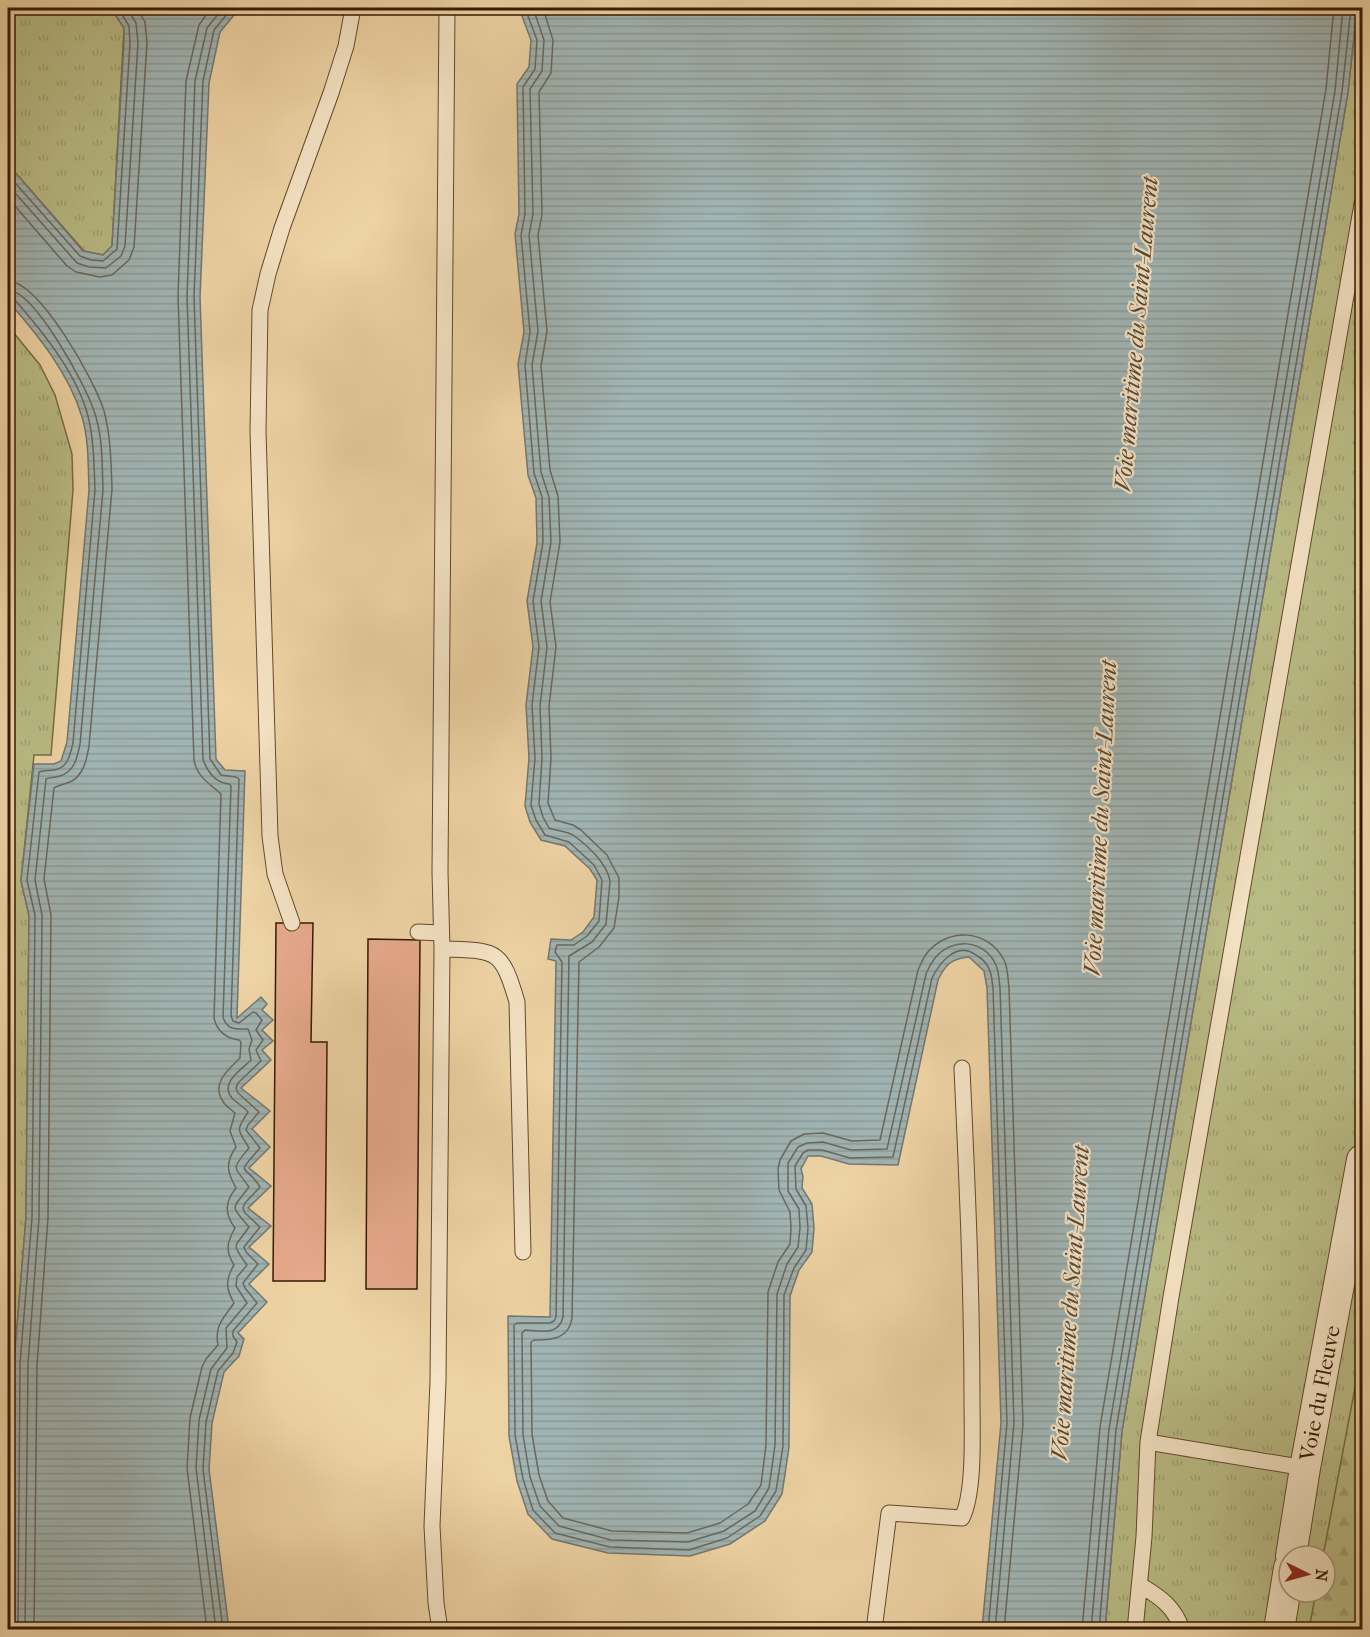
<svg xmlns="http://www.w3.org/2000/svg" width="1370" height="1637" viewBox="0 0 1370 1637" font-family="'IM FELL French Canon',serif">
<style>
.grass{fill:url(#grass-tufts);stroke:#786a44;stroke-width:1.5;fill-rule:evenodd}
.forest{fill:url(#forest-firs);stroke:#786a44;stroke-width:1.5}
.water{fill:url(#water-rules);stroke:#76766d;stroke-width:1.5}
.lines{fill:none;stroke-linecap:round;stroke-linejoin:round}
.shore{stroke:#6b675b;stroke-width:1.5}
.building{fill:#e5a98b;stroke:#361a03;stroke-width:1.5}
.service-casing{stroke:#64482b;stroke-width:17}
.minor-casing{stroke:#64482b;stroke-width:32}
.service{stroke:#f3e2c3;stroke-width:15}
.minor{stroke:#f3e2c3;stroke-width:30}
.labels{text-anchor:middle;stroke-width:4.5;stroke-linejoin:round;paint-order:stroke}
.street-label{font-size:22px;fill:#361a03;stroke:#f3e2c3}
.water-label{font-size:24px;font-style:italic;fill:#564838;stroke:#f3e2c3}
</style>
<defs>
<pattern id="grass-tufts" width="24" height="20" patternUnits="userSpaceOnUse" patternTransform="scale(1.5)"><rect width="24" height="20" fill="#b9bb85"/><path d="M3 7l-1-3M5 7V3M7 7l1-3M15 17l-1-3M17 17v-4M19 17l1-3" fill="none" stroke="#a0a071"/></pattern>
<pattern id="forest-firs" width="22" height="20" patternUnits="userSpaceOnUse" patternTransform="scale(1.5)"><rect width="22" height="20" fill="#b9bb85"/><path d="M5 1l3.5 6h-7zM16 11l3.5 6h-7z" fill="#a0a071"/></pattern>
<pattern id="water-rules" width="6" height="5" patternUnits="userSpaceOnUse" patternTransform="scale(1.5)"><rect width="6" height="5" fill="#a0b4b3"/><path d="M0 2.5h6" fill="none" stroke="#8a9a98"/></pattern>
</defs>
<rect width="100%" height="100%" fill="#edd2a3"/>
<filter id="stains"><feTurbulence type="fractalNoise" baseFrequency=".00333" numOctaves="4"/><feColorMatrix values="0 0 0 0 .2 0 0 0 0 .09 0 0 0 0 .02 0 0 0 .5 -.17"/></filter>
<radialGradient id="worn" r=".72"><stop offset=".6" stop-color="#630" stop-opacity="0"/><stop offset="1" stop-color="#630" stop-opacity=".3"/></radialGradient>
<path class="grass" d="M8,8H111L124,28L112,246L103,255L84,251L13,170L8,169Z
M1357,8H1362V1629L1105,1630L1122,1431L1348,92ZM1289,1556H1325V1592H1289Z
M8,326L40,365L55,395L72,454L73,490L51,755H34L21,881L29,915L26,1218L14,1363L12,1630L8,1629Z"/>
<path class="forest" d="M1362,1351V1629H1309L1316,1592H1325V1556H1323Z"/>
<path class="water" d="M111,8H240L220,32L209,83L200,297L216,759L225,770L245,771L237,1018L261,997L267,1004L262,1010L273,1020L262,1030L273,1041L262,1050L271,1060L241,1088L270,1111L252,1129L270,1147L249,1168L271,1186L248,1208L271,1226L249,1247L269,1264L249,1284L267,1302L238,1333L244,1339L239,1356L224,1372L212,1423L209,1469L229,1629H12L14,1363L26,1218L29,915L21,881L34,764H54L61,761L67,742L89,490C88,466 89,440 82,417C69,373 37,334 8,301V169L13,170L83,251L103,255L112,246L124,42V28Z
M519,8H1357L1348,92L1122,1431L1105,1629H982L1001,1423L987,988L984,971L969,957C952,958 945,965 938,980L898,1165L849,1164L821,1156H808L801,1169L803,1176L802,1188L812,1204L814,1228L812,1252L799,1270L790,1296L789,1447L782,1494L765,1521L730,1544L690,1556L608,1553L552,1539L528,1514L517,1481L509,1436L508,1316L550,1317L556,961L548,959L551,939L571,940L583,932L594,917L597,880L590,869L565,846L541,840L530,822L525,806L529,758L526,705L533,647L527,601L537,543L536,498L528,475L518,364L524,332L515,234L519,214L517,84L529,67L531,40Z"/>
<g class="lines">
<path class="shore" d="M525,8L537,40L535,69L523,87L525,214L521,235L530,332L525,365L534,473L542,497L543,542L533,601L539,647L532,705L535,758L531,805L536,820L545,835L569,842L594,865L602,880L599,921L587,936L574,945H557L555,952L562,962L556,1317L554,1321L550,1323H517L514,1325L515,1435L523,1479L533,1510L555,1533L610,1547L689,1550L727,1538L760,1516L776,1491L783,1446L784,1295L794,1268L806,1250L808,1228L806,1206L796,1189L795,1166L803,1153L808,1150H822L850,1158L893,1157L932,978C940,962 957,941 976,955C981,958 987,963 989,969C992,974 992,982 993,988L1007,1423L988,1630
M533,8L544,40L542,71L530,89L533,214L529,235L538,331L532,365L541,472L549,497L551,542L541,601L547,647L540,706L542,758L539,804L543,817L549,828C557,831 566,831 573,835C587,845 607,863 610,881L606,924L592,942L569,956L563,1317C559,1336 540,1331 525,1330L522,1333L523,1435L530,1477L540,1506L559,1526L611,1540L688,1542L724,1531L755,1511L769,1488L775,1445L777,1294L787,1264L798,1247L800,1228L799,1209L788,1191V1163L798,1147L807,1143L823,1142L851,1150L887,1149L926,974C928,969 931,963 935,958C952,937 984,939 996,965C999,972 999,981 1000,988L1014,1423L995,1630
M543,8L553,40L551,73L539,92L542,215L538,235L547,331L541,366L550,470L558,496L560,542L550,602L556,647L549,706L551,758L548,803L555,820L573,825L581,830L607,855L619,878V897L614,928L599,947L579,962L572,1318C569,1339 552,1340 534,1340L531,1342L532,1434L539,1475L548,1501L563,1518L612,1531L687,1533L720,1523L748,1504L761,1485L766,1445L768,1292L778,1262L790,1244L791,1228L790,1212L779,1190L778,1169L780,1160L791,1141L804,1134L823,1133L852,1141L880,1140L918,970C921,964 923,958 927,953C948,927 988,929 1004,960C1008,968 1008,979 1009,988L1023,1424L1004,1630
M8,175L80,256L91,260L103,261L117,249L130,43L129,26L118,8
M8,185L77,263L89,267L106,268L121,256L125,246L138,43L136,23L127,8
M8,198L67,266L76,272L100,277L112,275L129,260L134,247L147,43L145,22L137,8
M8,281C40,282 95,381 104,411C111,437 111,463 112,489L89,746C87,758 84,774 72,781C66,784 59,785 54,788L44,879L51,915L48,1218L37,1365L34,1630
M8,290C35,291 86,386 94,411C103,436 102,464 103,490L80,744C77,758 75,771 60,776C54,778 50,777 46,779L35,880L42,915L39,1218L28,1364L25,1630
M8,297L14,299C43,332 77,374 88,416C94,440 94,465 95,490L73,743C70,755 68,768 54,770C48,771 44,770 39,772L27,880L35,915L32,1218L20,1364L18,1630
M207,1630L187,1468L190,1418L202,1367L206,1359L218,1345C214,1325 224,1318 234,1303C226,1289 225,1280 234,1265C225,1251 227,1242 235,1228C224,1213 225,1202 236,1188C227,1172 225,1163 236,1147L230,1131L235,1113C232,1110 227,1107 224,1103C210,1084 228,1070 240,1058L241,1042L239,1040C226,1038 217,1032 214,1018L221,794C210,784 197,777 194,760L178,296L186,81L199,25L211,8
M216,1630L196,1468L199,1420L211,1369L227,1348L226,1328L247,1303L236,1286L237,1277L247,1265C230,1242 235,1248 249,1227C229,1204 232,1210 249,1187C234,1165 230,1171 249,1148C238,1129 235,1132 248,1112C244,1107 238,1104 233,1099C218,1084 241,1070 251,1060L249,1049L252,1040L248,1029C237,1029 227,1031 223,1017L231,786L229,784C216,783 207,772 203,759L187,297L195,81L207,28L223,8
M223,1630L203,1469L206,1422L218,1371L233,1353L237,1342L233,1336V1331L257,1303L245,1288L243,1283L258,1264L246,1252L244,1247L260,1227L245,1213L243,1208L245,1203L260,1187C245,1162 234,1178 260,1148L246,1130L248,1125L259,1112L238,1093L236,1088L238,1083L261,1061L256,1050L263,1040L256,1030L262,1020L256,1013L253,1012L239,1023L233,1021L231,1016L239,779L236,777L221,775L210,759L194,297L203,81L214,30L232,8
M1082,1630L1100,1427L1326,89L1334,8
M1091,1630L1109,1429L1335,91L1343,8
M1099,1630L1116,1430L1342,92L1351,8"/>
</g>
<path class="building" d="M276,923H313L311,1042H327L325,1281H273Z
M368,939L420,940L417,1289H366Z"/>
<g class="lines">
<defs>
<path id="service" d="M292,923L275,874L270,836L258,431L260,310L268,274L282,228L331,93L346,46L353,8
M418,932L441,933
M442,949C496,951 501,947 517,1002L523,1252
M1148,1442L1305,1468
M1140,1585C1160,1597 1175,1607 1182,1630
M440,1630L436,1603L432,1526L438,1381L442,949L440,872L447,8
M874,1630L889,1513L962,1518C975,1492 972,1431 972,1401C972,1290 967,1179 962,1068
M1135,1630L1144,1537L1148,1442L1171,1297L1362,204"/>
<path id="minor" d="M1291,1556L1305,1468L1362,1160
M1279,1630L1289,1568"/>
</defs>
<use href="#service" class="service-casing"/>
<use href="#minor" class="minor-casing"/>
<use href="#service" class="service"/>
<use href="#minor" class="minor"/>
</g>
<g class="labels">
<g class="street-label">
<text transform="translate(1319 1393) rotate(-79)" y="8">Voie du Fleuve</text>
</g>
<g class="water-label">
<text transform="translate(1136 334) rotate(-85)" y="8">Voie maritime du Saint-Laurent</text>
<text transform="translate(1100 818) rotate(-87)" y="8">Voie maritime du Saint-Laurent</text>
<text transform="translate(1070 1303) rotate(-86)" y="8">Voie maritime du Saint-Laurent</text>
</g>
</g>
<rect width="1370" height="1637" fill="none" stroke="#edd2a3" stroke-width="30"/>
<rect x="9" y="9" width="1352" height="1619" fill="none" stroke="#361a03" stroke-width="3"/>
<rect x="15" y="15" width="1340" height="1607" fill="none" stroke="#361a03" stroke-width="1.5"/>
<g transform="translate(1307 1574) rotate(95)"><circle r="28" fill="#f3e2c3" stroke="#a79276" stroke-width="1.5"/>
<path d="M0-4.5L10 22L0 15L-10 22Z" fill="#8f2418"/>
<text y="-9" font-size="16" font-weight="bold" text-anchor="middle" fill="#361a03">N</text>
</g>
<rect width="100%" height="100%" filter="url(#stains)"/>
<rect width="100%" height="100%" fill="url(#worn)"/>
</svg>
